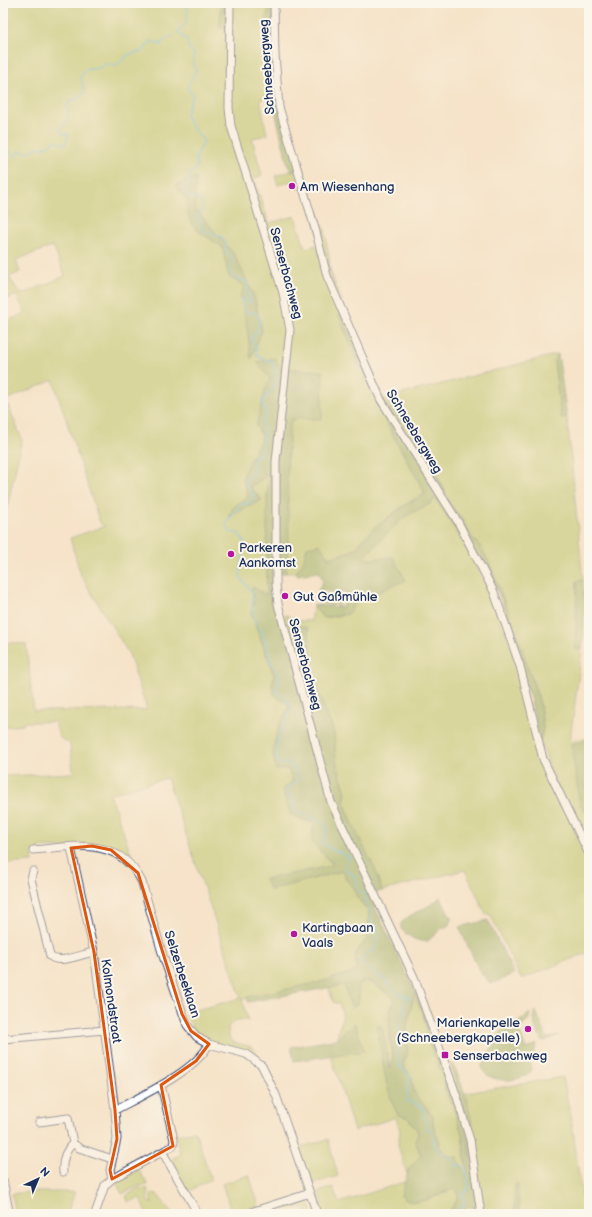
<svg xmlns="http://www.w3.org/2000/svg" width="592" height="1217" viewBox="0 0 592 1217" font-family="'Balsamiq Sans',sans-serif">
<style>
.green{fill:#b6c669;stroke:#687a64;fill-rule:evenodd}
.forest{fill:#90ab5d;stroke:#566d5e}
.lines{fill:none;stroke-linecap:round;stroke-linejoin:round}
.stream{stroke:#51b5d0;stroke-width:1.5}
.minor-casing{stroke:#3c4a6e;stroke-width:9}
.major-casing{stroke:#3c4a6e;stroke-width:10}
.minor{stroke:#fff;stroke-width:7}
.major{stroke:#fff;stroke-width:8}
.marked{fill:none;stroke:#de5710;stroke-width:3;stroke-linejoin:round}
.poi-dot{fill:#b5179e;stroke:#fbf7ec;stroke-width:1.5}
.labels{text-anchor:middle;stroke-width:4;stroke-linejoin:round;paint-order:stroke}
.street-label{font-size:13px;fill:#1b2f5e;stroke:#fbf7ec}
.poi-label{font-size:13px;fill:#1b2f5e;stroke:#fbf7ec;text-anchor:start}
</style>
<rect width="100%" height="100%" fill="#fbf7ec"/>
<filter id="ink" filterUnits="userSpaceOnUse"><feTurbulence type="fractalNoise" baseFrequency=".025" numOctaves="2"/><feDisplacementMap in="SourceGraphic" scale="8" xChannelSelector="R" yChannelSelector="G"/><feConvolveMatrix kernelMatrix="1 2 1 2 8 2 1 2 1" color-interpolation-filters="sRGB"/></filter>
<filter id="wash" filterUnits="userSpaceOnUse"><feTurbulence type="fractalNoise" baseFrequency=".012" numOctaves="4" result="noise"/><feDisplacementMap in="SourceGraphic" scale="16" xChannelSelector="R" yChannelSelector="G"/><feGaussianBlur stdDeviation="0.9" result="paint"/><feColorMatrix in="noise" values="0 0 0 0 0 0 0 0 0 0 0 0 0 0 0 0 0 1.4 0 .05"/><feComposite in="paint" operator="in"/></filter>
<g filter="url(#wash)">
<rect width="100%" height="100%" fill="#f5e3c9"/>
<path class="green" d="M3,3H221L220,28L227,3H270L265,25L271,38L270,63L274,96L260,99L267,135L252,138L262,175L254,179L269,223L295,216L305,248L316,245L358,364L391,432L425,493L402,507L373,529L357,547L351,551L329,558L319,544L296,573H286L287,468L290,423L293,419L282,368L267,538V596L252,587L254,601L251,613L274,675L272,686L274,694L288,704L289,707L278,728L293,781L282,790L291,815L314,824L312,839L314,844L334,866L288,885L343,871C347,880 362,906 369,912V916C368,924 369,933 366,941C362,954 351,944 357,968L353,972L317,983L242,999L248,1021C239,1018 235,1020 228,1027L229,1037L233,1042C246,1047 257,1043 259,1060L211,1042L194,1031L185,1013L241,998L167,778L110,794L135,865L115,850L40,847L32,856L33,862L3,864V776L73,773L70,744L59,737L55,722H24L23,725L3,727V642L26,644L34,711L147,710L129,654L81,576L70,538L105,526L100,523L53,380L6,400L22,439L7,508L3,509V402L6,400L3,391V323L25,313L17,295L3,300ZM53,246L65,276L23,294L16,288L9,277L20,272L16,260Z
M295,170L300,188L298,189L295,180L278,185L275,176Z
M310,191L325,231L331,273L342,302L336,295L306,192Z
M558,354L554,362L561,418L567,417L583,580L577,581L576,649H582L571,733V744L575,740L589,738V850L557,787L540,741L543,729L540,703L515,629L488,560L480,546L473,540L460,517L449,502L443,486L431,466L406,431L399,417L383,399Z
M433,498L435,499L450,520L473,559L492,597L510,645L538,751L589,858V952L524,978L520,977L490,914L486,915L465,870L382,891L375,869L358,836L344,802L346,793L336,761L334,733L314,681L308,628L285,623V615L301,621H311L314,605L323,618L347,614L355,603L386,589L392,584L406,581L369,559L366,555L370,550L404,517L432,502Z
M320,593L340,596L339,605L319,603Z
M366,981L375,984L395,1000L390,1007V1040L393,1061L389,1069L382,1026L377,1027C383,1056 386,1086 397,1113C401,1116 406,1116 409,1118C421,1128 417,1143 421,1156L409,1168L407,1174L398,1145L400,1131L396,1117L354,1131L331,1055L364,1051L346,1029L337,1039C338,1022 347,1023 339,1004L333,1002L329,988L344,985L353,1008L358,1003V985Z
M415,991L418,994H416L423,1013L430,1046L444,1077L445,1090L453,1106L462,1135L468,1177H466L457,1158L449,1156L442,1149H439L440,1142L435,1132L436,1130L433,1124V1116L416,1096L413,1088L412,1077L403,1065L407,1055V1026Z
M563,1077L573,1130L584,1214H486L483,1211L460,1094Z
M195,1131L211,1179L188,1192L171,1163V1159L180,1155L176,1135Z
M328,1139L338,1176L311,1184L298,1148Z
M139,1170L148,1185L138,1186L122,1194L116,1182Z
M249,1175L259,1206L232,1214L222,1184Z
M407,1181L401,1196C415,1210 437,1195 453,1189L458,1190V1198L448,1214H408L401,1208L377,1214H322L320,1207L323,1205L321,1198H319V1192L333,1187L339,1203Z
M138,1188L148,1189L147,1200L152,1204L150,1196L153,1193L157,1194L173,1214H146L140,1198L128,1202L126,1196Z
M28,1192H75L67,1214H16L12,1194Z
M307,1196L313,1214H308L303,1207L284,1208V1204Z"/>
<path class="forest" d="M221,3H227L226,27L220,28Z
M270,3H279L278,59L282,104L310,191L306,192L298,169L291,171L288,166L276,115L270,63L271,38L265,25Z
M196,177L195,208L234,254L254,295L262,331L251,359L246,319L240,296L244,286L229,277L222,247C204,234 183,227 188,201L175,186Z
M339,310L385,401L399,417L406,431L431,466L443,486L449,502L460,517L473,539L480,546L488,560L515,629L540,703L543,729L540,741C525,678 512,612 480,556L473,559L450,520L435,499H433V502L404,517L366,555L369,559L393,557L406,581C398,582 359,599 355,604C352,607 351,610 348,614L323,618L314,605L342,607L346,593L318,590L323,581L319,572L298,575L296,573L303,562L307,547L319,544L329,558L351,551L357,547L373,529L402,507L425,493L382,414L344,329L339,314Z
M558,354L567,417L561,418L554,362Z
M275,358L281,370L282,368L323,371L322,419H293L290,423L287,468L289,544L285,565L286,573L274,575L280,622L308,628L314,681L334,733L336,761L346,793L344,802L358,836L375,869L382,891L369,895L415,991L407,1026L408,1050L403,1065L412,1077L413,1088L416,1096L433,1115V1124L436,1130L435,1132L440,1142L439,1149H442L449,1156L457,1157L466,1177H468L462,1135L453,1106L445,1090L444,1077L430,1046L423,1013L416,998V993L463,1121L470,1151L479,1214H473L471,1206L467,1208L465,1214H449L458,1198V1191L453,1189C437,1194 415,1210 401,1196L409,1168L421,1156L415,1141L419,1133L408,1118L398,1115C385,1093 382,1052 377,1026H382L390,1069C400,1058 380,1018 395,1002L394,999C384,992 371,973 358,985L359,999L352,1009L344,985L248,1002L247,997L317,983L353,972L357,968L355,953L367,939L369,912L356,896L354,888L347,881L343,871L270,890L265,879L331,866L332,863L314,844L312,839L314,824L291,815L282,790L293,781L288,769L276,770C269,747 278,728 289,707L288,704L274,695L272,686L274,675L251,613L254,601L252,587L267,595V497L269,474L250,487L262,500L228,517L233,508L248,496C247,491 244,486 243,481C242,469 258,448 262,436L256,426C261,410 262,394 270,379L257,362Z
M583,580C585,604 585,625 582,649H575L577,581Z
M589,740V801L587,804V809L584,812L580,805L571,744Z
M440,897L452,919L450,925L441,929L428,941C417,943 408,936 401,929V923C412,911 429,909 440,897Z
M488,920L514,974L491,984L480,972L459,927Z
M536,1011L547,1038L559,1035L545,1041L541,1040L542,1037C534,1031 534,1022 534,1012Z
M530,1013L529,1019L519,1030L526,1049L537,1044L530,1062L531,1072C520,1083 487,1084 481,1067L500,1033L507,1025L513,1022L520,1021Z
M355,1023L364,1051L294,1061L291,1047L337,1039Z
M450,1064H453C467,1094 472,1118 476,1151L475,1152Z
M518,1183L519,1214H514L515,1185Z"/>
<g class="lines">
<path class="stream" d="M176,3L188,8C185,25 189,20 178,32L187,40L188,47L194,54L193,65L196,70L187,88L193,95L186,114C190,128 196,130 204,142L196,156L197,168L190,174L186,191L190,197L198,198L202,203L203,209L198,216L203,231L221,236L226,244V251L232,259L230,266L232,276L238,280L247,281L249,285L247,290L251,301L249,303L244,298L241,299L244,311L258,314L260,318L257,332L251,339L256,347L257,356L273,362C274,368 277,375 276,381C275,392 265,394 262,403L267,413L262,422L265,432L262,444V451L259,455L253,457L254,472L244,482L254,496L250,504L242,503L226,524L230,532L238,533L244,541L240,577L252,592V606L254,620L263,634L272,664L279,673L280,679L276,690L292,706C287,719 268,752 280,764L289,763L294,767L299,780L286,790L287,794L293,797V809C298,815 329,819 327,831C327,835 323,838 323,843C332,851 341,851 350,858L346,864L345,868L356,878L358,889L365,896C365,907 374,907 371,923L378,930L376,950L370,951L359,962L384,979L400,995L409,997L404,1004L405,1014L399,1025L400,1038L398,1047L400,1067L411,1076L407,1089L408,1101L423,1107L427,1128L432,1131L435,1147L454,1160L455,1166L462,1165L465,1167L470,1187L463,1195C467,1208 463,1205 454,1214
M3,150L7,149L15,156H18V151L26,153L38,147L44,148L55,141L65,144L69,134H63L60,129L68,121L67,104C85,92 87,101 81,77L85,70L100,68L105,64L115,66L122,61L129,54L143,51L151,41L161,45V43L173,35"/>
</g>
</g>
<g filter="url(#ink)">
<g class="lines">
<defs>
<path id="minor" d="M230,3L229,108L231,126L283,293L290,330L276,461V584L278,604L331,802L414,977L457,1097L470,1140L481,1214
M274,3L275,54L279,107L316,232L327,276L381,400L458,522L494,592L520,666L543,759L589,854
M71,848L94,952L115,1110L117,1139L110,1170L112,1179L105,1185L95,1214
M33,850C76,846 119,836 142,882L163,956L187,1025L197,1037L209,1044L246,1054L262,1066L276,1095L317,1214
M33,871L31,879L50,956C59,965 82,954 94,952
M3,1039L104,1030
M115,1110C141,1096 196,1071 209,1044
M39,1122L68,1118L73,1143C65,1151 62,1161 63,1172
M73,1143L79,1148L112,1159
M163,1153L198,1214
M112,1179L173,1146L174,1140L161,1085
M251,1214L254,1211L310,1193"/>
<path id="major" d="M3,1182L9,1214"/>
</defs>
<use href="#minor" class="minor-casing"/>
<use href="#major" class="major-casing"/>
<use href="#minor" class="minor"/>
<use href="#major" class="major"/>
</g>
</g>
<path d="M0 0H592V1217H0ZM92,846L111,850L138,873L182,1014L191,1031L209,1044L196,1061L161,1085L173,1146L112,1179L110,1170L117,1139L115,1110L94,952L71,848Z" fill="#f5e3c9" fill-opacity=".55" fill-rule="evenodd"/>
<path class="marked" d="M92,846L111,850L138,873L182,1014L191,1031L209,1044L196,1061L161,1085L173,1146L112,1179L110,1170L117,1139L115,1110L94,952L71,848Z"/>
<g class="poi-dot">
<circle cx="292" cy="186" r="4"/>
<circle cx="231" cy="554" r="4"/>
<circle cx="285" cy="596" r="4"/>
<circle cx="294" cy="934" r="4"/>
<circle cx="528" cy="1029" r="4"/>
<rect x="441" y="1051" width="8" height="8" rx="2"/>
</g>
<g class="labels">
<g class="street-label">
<text transform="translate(266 67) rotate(-94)" y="5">Schneebergweg</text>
<text transform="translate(287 273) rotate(75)" y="5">Senserbachweg</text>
<text transform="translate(415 431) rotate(59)" y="5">Schneebergweg</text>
<text transform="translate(306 664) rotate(75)" y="5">Senserbachweg</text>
<text transform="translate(183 974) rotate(72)" y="5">Selzerbeeklaan</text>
<text transform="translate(112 1001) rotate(82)" y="5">Kolmondstraat</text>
</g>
<g class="poi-label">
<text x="300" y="191">Am Wiesenhang</text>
<text x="239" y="552">Parkeren<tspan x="239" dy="15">Aankomst</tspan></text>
<text x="293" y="601">Gut Gaßmühle</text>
<text x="302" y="932">Kartingbaan<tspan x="302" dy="15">Vaals</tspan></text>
<text x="520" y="1027" text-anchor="end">Marienkapelle<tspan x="520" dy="15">(Schneebergkapelle)</tspan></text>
<text x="453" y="1060">Senserbachweg</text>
</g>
</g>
<rect width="592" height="1217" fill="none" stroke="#fbf7ec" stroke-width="16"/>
<g transform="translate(38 1179) rotate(44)" stroke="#fbf7ec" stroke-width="3" paint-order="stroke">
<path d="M0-3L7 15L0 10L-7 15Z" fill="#1b2f5e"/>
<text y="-6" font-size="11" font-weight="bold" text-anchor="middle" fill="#1b2f5e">N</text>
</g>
</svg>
